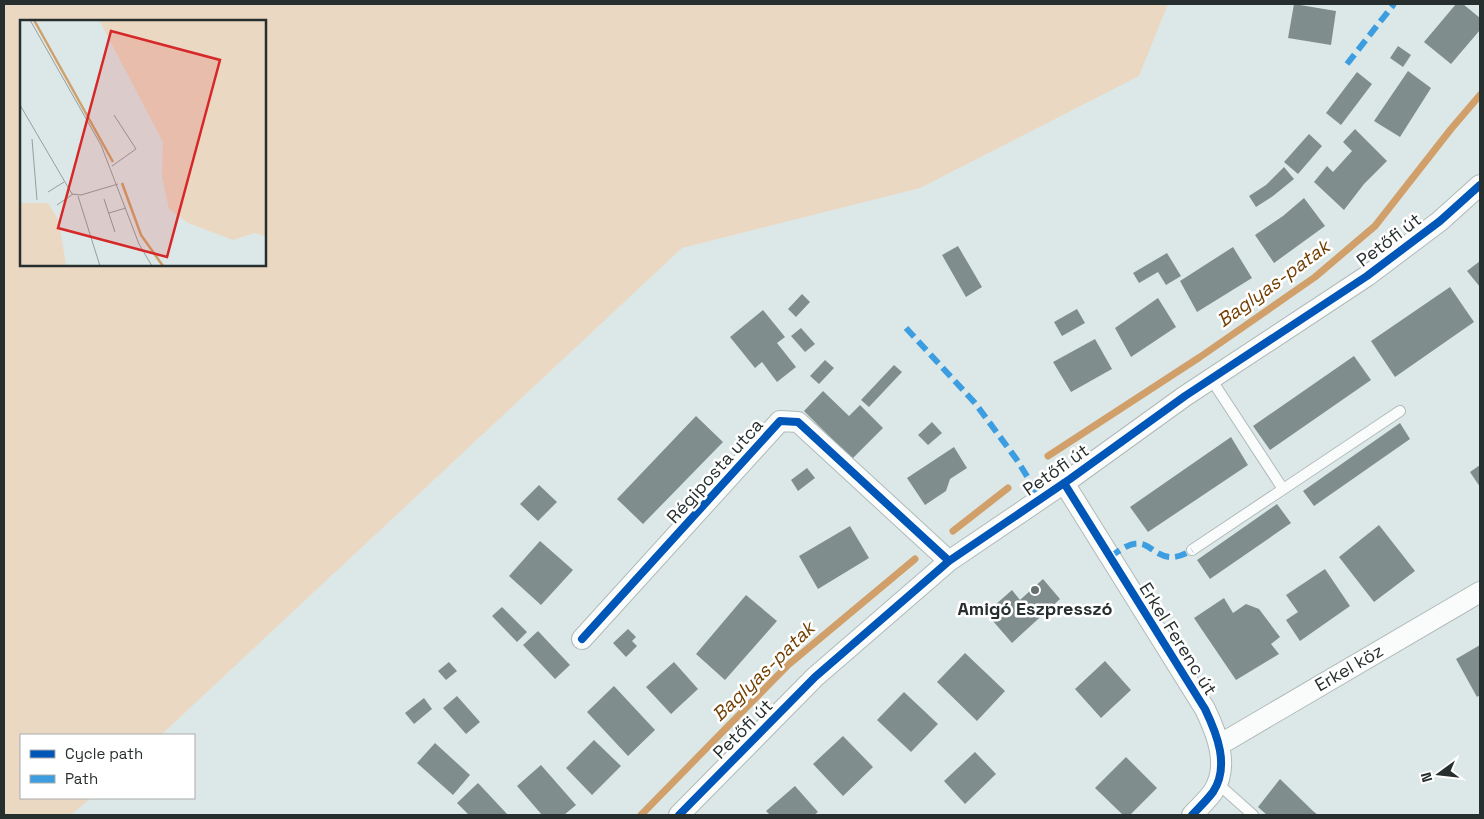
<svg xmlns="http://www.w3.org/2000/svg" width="1484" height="819" viewBox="0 0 1484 819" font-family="'Space Grotesk',sans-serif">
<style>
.green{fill:#ebd8c3;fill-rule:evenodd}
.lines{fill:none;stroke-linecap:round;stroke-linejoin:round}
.stream{stroke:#d1a06a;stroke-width:7}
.building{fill:#7f8e8d}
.lane-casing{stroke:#b0bab9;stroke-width:12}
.street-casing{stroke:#b0bab9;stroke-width:22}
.lane{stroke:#fafcfb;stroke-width:10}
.street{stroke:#fafcfb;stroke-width:20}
.quiet{stroke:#3d9de1;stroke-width:6;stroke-dasharray:12 6;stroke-linecap:butt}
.cycleway-casing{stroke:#fff;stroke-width:11}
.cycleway{stroke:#0057b8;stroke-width:8}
.poi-dot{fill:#66706f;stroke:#fff;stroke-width:2}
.labels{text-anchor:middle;stroke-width:5;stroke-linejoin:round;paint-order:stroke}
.street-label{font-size:18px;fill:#272f2e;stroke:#fff}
.poi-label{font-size:18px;font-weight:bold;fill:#272f2e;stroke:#fff}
.water-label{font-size:19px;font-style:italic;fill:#724004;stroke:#fff}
.inset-river{fill:none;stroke:#d1a06a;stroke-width:2.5}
.inset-road{fill:none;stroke:#949e9d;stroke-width:1}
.view{fill:#d62828;fill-opacity:0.15;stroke:#d62828;stroke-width:2.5}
.inset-edge{fill:none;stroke:#272f2e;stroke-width:2.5}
</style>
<rect width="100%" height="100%" fill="#dce8e7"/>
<path class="green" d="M4,4H1168L1139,76L920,188L682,248L161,735H21V798H91L71,815H4ZM21,21H265V265H21Z"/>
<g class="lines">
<path class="stream" d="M1048,456L1200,357L1315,277L1375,226L1451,129L1480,95
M953,531L1008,488
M641,815L788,665L915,559"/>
</g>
<path class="building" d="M1294,4L1336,11L1331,45L1288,38Z
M1456,4H1463L1480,18V30L1451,64L1424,42Z
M1398,46L1411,55L1403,67L1390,58Z
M1408,71L1431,88L1400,137L1374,121Z
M1357,72L1372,84L1341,125L1326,113Z
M1355,129L1387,161L1364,184L1344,210L1314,182L1327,166L1333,172L1352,151L1343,142Z
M1309,134L1322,146L1298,174L1284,162Z
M1284,167L1294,179L1273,196L1256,207L1249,196L1266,185Z
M1304,198L1325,226L1274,263L1255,235L1283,216Z
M958,246L982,287L966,297L942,255Z
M1233,247L1252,278L1197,312L1180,281Z
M1167,253L1181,276L1166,285L1158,272L1139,283L1133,273Z
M1480,261V287L1467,271Z
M1450,287L1474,322L1395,377L1371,341Z
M802,294L810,302L796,317L788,309Z
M1158,298L1176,327L1131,357L1115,328Z
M1077,309L1085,323L1062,336L1054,322Z
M763,310L785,337L777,343L796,367L777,382L762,362L755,368L730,337Z
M801,328L815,344L805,352L791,336Z
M1095,339L1112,369L1071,392L1053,362Z
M1354,356L1371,380L1270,450L1253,426Z
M825,360L834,368L819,384L810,376Z
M894,365L902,372L869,407L861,400Z
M823,391L849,416L860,405L883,428L852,459L804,411Z
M696,416L723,442L643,524L617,499Z
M932,422L942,433L928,445L918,435Z
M1400,423L1410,439L1314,506L1303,491Z
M1231,437L1248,465L1148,532L1130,507Z
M954,447L967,468L950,479L946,491L925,505L907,478Z
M1480,465V487L1470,472Z
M807,468L815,478L798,491L791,480Z
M539,485L557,502L538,521L520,504Z
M1277,504L1291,523L1210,579L1197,560Z
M1379,525L1415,571L1374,602L1339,557Z
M850,526L869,558L818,589L799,556Z
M540,541L573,570L541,605L509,576Z
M1325,569L1350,606L1300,641L1286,620L1298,612L1286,595Z
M1043,579L1060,599L1012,643L986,613L1012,590L1020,600Z
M746,595L777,621L725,680L696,654Z
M1224,598L1233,613L1246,604L1259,609L1280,637L1271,644L1279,654L1236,680L1194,618Z
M502,607L527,632L517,642L492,616Z
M628,629L636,637L632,641L637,646L626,657L613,643Z
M538,631L570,665L555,679L523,645Z
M1480,645V695L1477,697L1456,659Z
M965,653L1005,691L977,721L937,682Z
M1105,661L1131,690L1101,718L1075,689Z
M449,662L457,671L446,680L438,671Z
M674,662L698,689L671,714L646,687Z
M614,686L655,730L628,756L587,712Z
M904,692L938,724L911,752L877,720Z
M457,696L480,722L466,734L443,708Z
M424,698L432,709L414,724L405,713Z
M843,736L873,767L843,796L813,764Z
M594,740L621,766L592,795L566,768Z
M435,743L470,775L453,795L417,763Z
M975,752L996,774L965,804L944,781Z
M1126,757L1157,788L1130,815H1123L1095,788Z
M541,765L576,805L564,815H542L517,786Z
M1280,779L1313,811L1318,815H1267L1258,807Z
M478,783L508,815H469L457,803Z
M795,786L818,812L814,815H770L766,811Z"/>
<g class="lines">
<defs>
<path id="lane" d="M1211,379L1283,489
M1192,550L1400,411
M1217,783L1253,815"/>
<path id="street" d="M1064,483L1205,709C1217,734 1230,766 1213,792C1207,800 1199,808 1192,815
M582,639L780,421L798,422L949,561
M1219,745L1480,592
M679,815L815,677L949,561L1070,479L1185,396L1367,276L1440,221L1480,185"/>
</defs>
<use href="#lane" class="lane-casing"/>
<use href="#street" class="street-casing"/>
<use href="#lane" class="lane"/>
<use href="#street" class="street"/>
<path class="quiet" d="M1347,64L1394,4
M906,328L975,403L1017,460L1041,499
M1110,557C1119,551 1130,541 1142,544C1147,545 1151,549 1156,552C1169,560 1179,558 1192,550"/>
<defs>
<path id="cycleway" d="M1064,483L1205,709C1217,734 1230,766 1213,792C1207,800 1199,808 1192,815
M582,639L780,421L798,422L949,561
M679,815L815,677L949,561L1070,479L1185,396L1367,276L1440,221L1480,185"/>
</defs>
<use href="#cycleway" class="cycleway-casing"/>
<use href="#cycleway" class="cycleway"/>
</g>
<circle class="poi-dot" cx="1035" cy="590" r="5"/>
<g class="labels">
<g class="street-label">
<text transform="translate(1389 240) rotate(-37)" y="6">Petőfi út</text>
<text transform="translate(1056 470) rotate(-35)" y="6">Petőfi út</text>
<text transform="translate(715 471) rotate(-48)" y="6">Régiposta utca</text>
<text transform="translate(1178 639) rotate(58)" y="6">Erkel Ferenc út</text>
<text transform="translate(1349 668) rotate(-30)" y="6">Erkel köz</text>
<text transform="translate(743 729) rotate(-45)" y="6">Petőfi út</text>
</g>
<g class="poi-label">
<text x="1035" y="615">Amigó Eszpresszó</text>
</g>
<g class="water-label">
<text transform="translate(1273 283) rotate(-36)" y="7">Baglyas-patak</text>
<text transform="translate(763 671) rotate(-44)" y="7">Baglyas-patak</text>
</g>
</g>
<g transform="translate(20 20)">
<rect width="246" height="246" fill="#dce8e7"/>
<path d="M79,0H246V216L234,213L213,220L168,203L149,189L142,156L143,122ZM0,183H28L39,201L46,246H0Z" fill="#ebd8c3"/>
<path class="inset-river" d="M14,0L93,142M102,163L121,215L143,246"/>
<path class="inset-road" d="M10,0L81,125L119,224L132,246M0,85L52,174L61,175L98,164M12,119L17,180M92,146L116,129L94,95M28,172L44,162M58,176L80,246M84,179L95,212M37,185L53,174M89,193L106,188"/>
<path class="view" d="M91,11L200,40L147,237L38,208Z"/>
<rect width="246" height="246" class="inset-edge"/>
</g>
<rect width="1484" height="819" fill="none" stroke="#272f2e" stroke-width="10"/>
<rect x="20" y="734" width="175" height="65" fill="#ffffff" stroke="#a9acab"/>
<rect x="30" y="750" width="25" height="8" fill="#0057b8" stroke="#a9acab"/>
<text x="65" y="759" font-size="15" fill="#272f2e">Cycle path</text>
<rect x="30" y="775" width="25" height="8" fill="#3d9de1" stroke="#a9acab"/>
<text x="65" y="784" font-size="15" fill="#272f2e">Path</text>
<g transform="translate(1439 774) rotate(255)" stroke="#ffffff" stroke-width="4" paint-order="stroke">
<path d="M0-4L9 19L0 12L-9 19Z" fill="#272f2e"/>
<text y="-8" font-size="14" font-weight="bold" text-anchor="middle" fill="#272f2e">N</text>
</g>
</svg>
